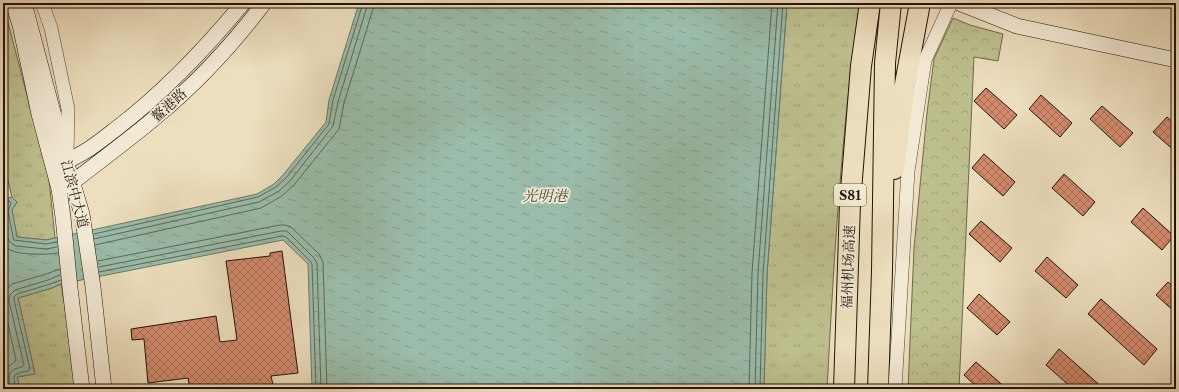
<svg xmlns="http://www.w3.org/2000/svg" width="1179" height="392" viewBox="0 0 1179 392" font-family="'Libre Caslon Text','Noto Serif SC',serif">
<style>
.grass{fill:url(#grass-tufts);stroke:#70684a}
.forest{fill:url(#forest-crowns);stroke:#70684a}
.water{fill:url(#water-ripples);stroke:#6a7869}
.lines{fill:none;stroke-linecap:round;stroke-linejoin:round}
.shore{stroke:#5e6759;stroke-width:1}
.building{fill:url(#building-cross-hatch);stroke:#221107}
.tertiary-casing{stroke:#554435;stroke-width:14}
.secondary-casing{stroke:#221107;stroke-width:16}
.motorway-casing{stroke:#221107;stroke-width:22}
.tertiary{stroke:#f3ead5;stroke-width:13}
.secondary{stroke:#f3ead5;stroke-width:15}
.motorway{stroke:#eddfbe;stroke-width:20}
.labels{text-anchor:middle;stroke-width:3.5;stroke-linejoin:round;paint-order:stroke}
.shield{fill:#f3ead5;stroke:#615245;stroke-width:1}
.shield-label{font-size:13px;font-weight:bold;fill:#221107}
.street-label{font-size:14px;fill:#221107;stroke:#f3ead5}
.water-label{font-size:15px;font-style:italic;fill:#4c4d40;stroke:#f3ead5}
</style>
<defs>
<pattern id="grass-tufts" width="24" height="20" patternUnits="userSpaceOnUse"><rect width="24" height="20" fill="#bdc08e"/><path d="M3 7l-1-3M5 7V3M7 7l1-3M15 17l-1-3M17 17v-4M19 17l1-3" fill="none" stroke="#a2a479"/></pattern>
<pattern id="forest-crowns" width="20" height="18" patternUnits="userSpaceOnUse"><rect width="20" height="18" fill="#bdc08e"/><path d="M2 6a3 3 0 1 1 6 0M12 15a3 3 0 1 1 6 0" fill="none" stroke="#a2a479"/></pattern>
<pattern id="water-ripples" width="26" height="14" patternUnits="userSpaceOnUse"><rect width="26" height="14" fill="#9abdab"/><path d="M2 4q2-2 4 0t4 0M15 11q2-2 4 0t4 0" fill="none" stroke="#84a192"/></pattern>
<pattern id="building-cross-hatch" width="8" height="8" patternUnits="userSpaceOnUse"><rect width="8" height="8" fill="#d38b6e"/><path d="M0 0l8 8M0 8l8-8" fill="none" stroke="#ab7058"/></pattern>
</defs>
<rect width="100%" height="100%" fill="#eddfbe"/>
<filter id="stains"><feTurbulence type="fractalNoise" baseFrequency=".005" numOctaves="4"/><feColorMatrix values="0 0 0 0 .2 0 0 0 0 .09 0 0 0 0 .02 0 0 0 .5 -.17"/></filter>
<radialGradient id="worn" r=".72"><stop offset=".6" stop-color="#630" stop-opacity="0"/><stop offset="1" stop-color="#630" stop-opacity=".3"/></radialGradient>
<path class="grass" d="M3,3L49,180L55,238L46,240L17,237L12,210L17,202L12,197L3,160Z
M787,3H860C841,131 834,260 827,389H764L767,274Z
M61,284L79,389H39V385L26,389H20L17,377L35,374L18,298L52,288Z"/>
<path class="forest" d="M953,18L970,25L1003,34L998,61L974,57L959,389H908L914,248L927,113L934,59Z"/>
<path class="water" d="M359,3H787L767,274L764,389H312L308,264L283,240L61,284L52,288L18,298L35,374L17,377L20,389H3V199L12,197L17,202L12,210L17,237L46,240L257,194L274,184L283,175L326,122L329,100Z"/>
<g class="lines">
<path class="shore" d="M3,202L9,201L11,203L8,211L13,237L14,240L46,244L57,242
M3,213C5,224 4,242 16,246L46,249L57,247
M94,234L258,197L276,187L286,178L329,124L333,100L363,3
M94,239L259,202L279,191L290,181L333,126L338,102L368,3
M3,243C5,246 7,248 10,250C19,255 47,255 58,253
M95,245L261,208L282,196L294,185L339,129L344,103L373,9L374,3
M98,261L280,225H285L291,227L319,254L323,262L327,389
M99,267L281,231H286L289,233L314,258L317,263L321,389
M99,272L282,236L286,237L310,261L312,264L316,389
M3,296L6,290L12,284L46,274L60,269
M3,302L16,360C12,366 6,365 3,374
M11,389C8,375 7,370 22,367L24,365L9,301L10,295L15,290L48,280L60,275
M16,389C12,373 13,374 28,371L30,369L14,300V297L17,294L50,284L61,280
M749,389L752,273L772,3
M755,389L758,273L778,3
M760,389L763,274L783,3"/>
</g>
<path class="building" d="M986,88L1017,115L1004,129L974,101Z
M1041,95L1072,123L1060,137L1029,109Z
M1102,106L1133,133L1120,147L1090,119Z
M1167,117L1176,125V152L1153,132Z
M984,154L1015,182L1003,196L972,168Z
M1064,174L1095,202L1083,216L1052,188Z
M1143,208L1174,236L1162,250L1131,222Z
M981,221L1012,248L1000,262L969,234Z
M282,251L298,373L271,376L274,389H190L188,378L148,383L144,339L132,340L131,329L216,316L220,342L237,340L226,261L270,256V253Z
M1047,257L1078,285L1066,298L1035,271Z
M1168,282L1176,289V313L1156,295Z
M979,294L1010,322L997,335L967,308Z
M1101,299L1157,349L1144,365L1088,314Z
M1059,349L1104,389H1073L1046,365Z
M976,362L1007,389H979L964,375Z"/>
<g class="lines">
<defs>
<path id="tertiary" d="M42,3L51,28L68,109L67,154
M895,389L908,171L925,60L951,3"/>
<path id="secondary" d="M13,3L20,25L39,114L59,189L63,217L70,288L82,389
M24,3L66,161L82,214L93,287L104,389
M959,3L1017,26L1176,60
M57,164C80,158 99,142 117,128C164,92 205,49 243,3
M65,186L73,182C101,160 130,139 157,116C197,83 233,44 264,3"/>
<path id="motorway" d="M894,169L905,84L920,3
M844,389L850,203L861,66L870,3
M878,389L882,271L885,63L891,3"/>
</defs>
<use href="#tertiary" class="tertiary-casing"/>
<use href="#secondary" class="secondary-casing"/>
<use href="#motorway" class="motorway-casing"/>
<use href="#tertiary" class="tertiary"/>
<use href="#secondary" class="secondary"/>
<use href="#motorway" class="motorway"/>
</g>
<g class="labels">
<rect class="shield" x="834" y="184" width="32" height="22" rx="3"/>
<g class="shield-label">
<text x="850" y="200">S81</text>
</g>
<g class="street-label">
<text transform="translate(169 105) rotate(-42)" y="5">鳌港路</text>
<text transform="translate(75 194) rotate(75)" y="5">江滨中大道</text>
<text transform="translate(848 267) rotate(-88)" y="5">福州机场高速</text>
</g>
<g class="water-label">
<text x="545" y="201">光明港</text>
</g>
</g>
<rect width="1179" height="392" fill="none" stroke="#eddfbe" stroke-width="16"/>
<rect x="4" y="4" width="1171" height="384" fill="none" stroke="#221107" stroke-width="2"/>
<rect x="8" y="8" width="1163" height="376" fill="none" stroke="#221107"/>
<rect width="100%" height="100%" filter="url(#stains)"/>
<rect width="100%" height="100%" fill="url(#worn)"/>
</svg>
